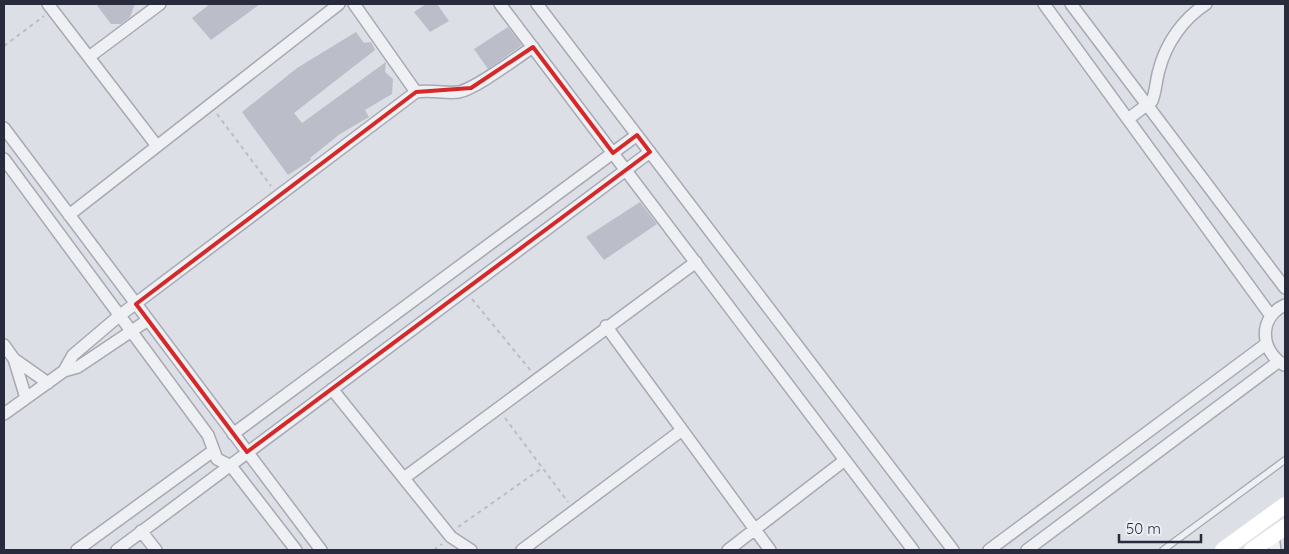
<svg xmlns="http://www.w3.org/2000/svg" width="1289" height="554" viewBox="0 0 1289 554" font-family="Quicksand,sans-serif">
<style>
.building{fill:#bbbdc8}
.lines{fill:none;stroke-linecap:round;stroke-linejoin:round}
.service-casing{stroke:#a7a9b3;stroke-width:8}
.minor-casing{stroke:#a7a9b3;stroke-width:14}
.path{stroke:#bbbdc4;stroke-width:2;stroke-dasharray:4 4;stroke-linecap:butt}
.service{stroke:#eff0f4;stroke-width:5.5}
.minor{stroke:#eff0f4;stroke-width:11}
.secondary{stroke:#fff;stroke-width:16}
.marked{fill:none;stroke:#d62828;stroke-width:4;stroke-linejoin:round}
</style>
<rect width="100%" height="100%" fill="#dddfe6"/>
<path class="building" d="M96,4H135L130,17L121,24H111Z
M210,4H260L211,40L192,18Z
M426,4H437L449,21L430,32L414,12Z
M508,27L522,45L488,69L474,49Z
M356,32L364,43L371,42L375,50L294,113L302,123L386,62L385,72L393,79L392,94L365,110L369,117L340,134L310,158L311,160L288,175L242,112L297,68Z
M640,202L657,224L604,260L586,237Z"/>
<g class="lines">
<defs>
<path id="service" d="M1163,550L1285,460"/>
<path id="minor" d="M48,4L157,146
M354,4L416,92
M500,4L913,550
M537,4L953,550
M1044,4L1271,316
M1071,4L1285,288
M89,57L160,4
M1128,119L1152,101C1156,91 1156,80 1159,70C1166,43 1183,19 1206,4
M4,128L321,550
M4,159L208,435L217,459L231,466L296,550
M69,215L339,4
M606,326L770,550
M4,345L14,359L26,398
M14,359L48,383
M1284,365C1260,351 1258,317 1285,305
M64,371L73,355L119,316L416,92C431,89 444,94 459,92C477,88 516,58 533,47
M332,389L451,537L471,550
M4,414L64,371L78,367L148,320
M233,434L637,135
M404,478L696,262
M141,531L156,550
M1273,536L1275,550
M77,550L213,451
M117,550L650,152
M522,550L682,430
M728,550L845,460
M989,550L1266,344
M1027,550L1278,362"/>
</defs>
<use href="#service" class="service-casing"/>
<use href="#minor" class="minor-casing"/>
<path class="path" d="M4,46L44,16
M217,114L271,186
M472,299L531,371
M505,418L568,502
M458,527L542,468
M434,550L442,544"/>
<use href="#service" class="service"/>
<use href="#minor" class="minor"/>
<path class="secondary" d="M1223,550L1285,505
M1252,550L1285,527"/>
</g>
<path class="marked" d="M533,47L613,153L637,135L650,152L247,452L136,304L416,92L471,88Z"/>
<rect width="1289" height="554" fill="none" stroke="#282b3b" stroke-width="10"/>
<path d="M1119 534v8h82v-8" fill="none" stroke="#282b3b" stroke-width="2.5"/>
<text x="1126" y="534" font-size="15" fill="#282b3b" stroke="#eceef3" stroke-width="4" paint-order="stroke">50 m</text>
</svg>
